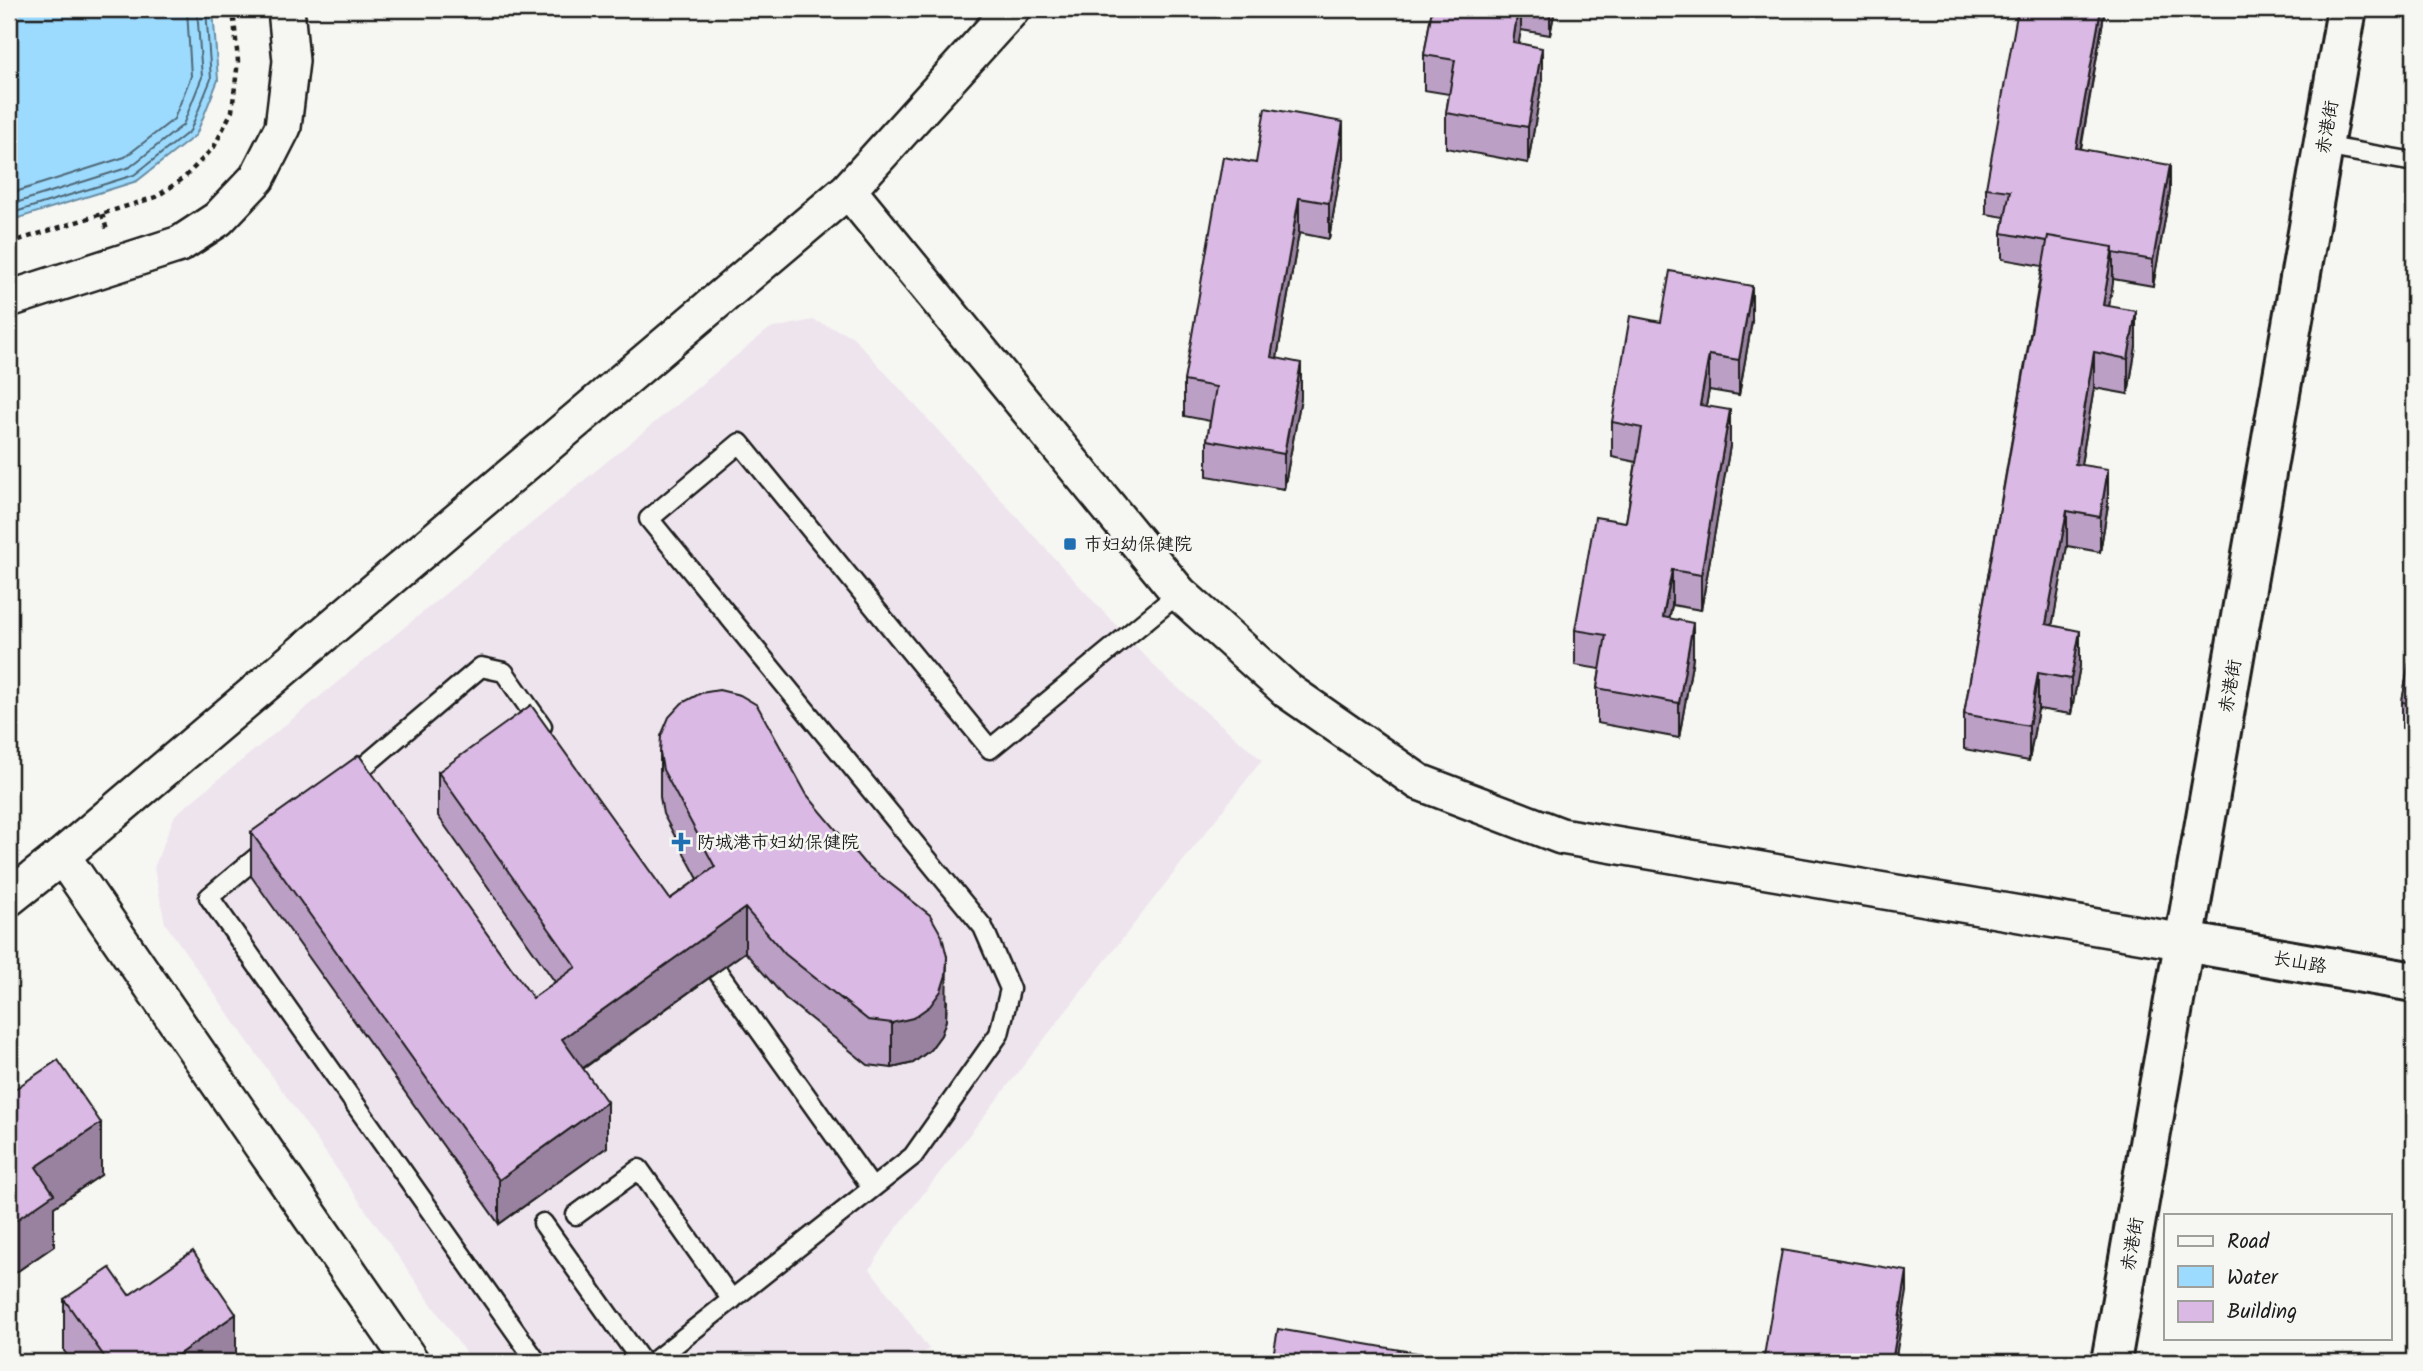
<svg xmlns="http://www.w3.org/2000/svg" width="2423" height="1371" viewBox="0 0 2423 1371" font-family="Kalam,'LXGW WenKai TC',sans-serif">
<style>
.built{fill:#eee4ee}
.water{fill:#9cdafe;stroke:#698ea4;stroke-width:2}
.lines{fill:none;stroke-linecap:round;stroke-linejoin:round}
.shore{stroke:#4f6876;stroke-width:2}
.service-casing{stroke:#1c1c1c;stroke-width:23}
.minor-casing{stroke:#1c1c1c;stroke-width:40}
.tertiary-casing{stroke:#1c1c1c;stroke-width:44}
.path{stroke:#1c1c1c;stroke-width:4.5;stroke-dasharray:5 5;stroke-linecap:butt}
.service{stroke:#f6f6f2;stroke-width:18}
.minor{stroke:#f6f6f2;stroke-width:35}
.tertiary{stroke:#f6f6f2;stroke-width:38}
.wall{fill:#bb9fc5;stroke:#1c1c1c;stroke-width:2}
.shaded-wall{fill:#9982a0;stroke:#1c1c1c;stroke-width:2}
.building{fill:#dab9e5;stroke:#1c1c1c;stroke-width:2}
.poi-dot{fill:#1f6fb2;stroke:#f6f6f2;stroke-width:2.5}
.labels{text-anchor:middle;stroke-width:5;stroke-linejoin:round;paint-order:stroke}
.street-label{font-size:18px;fill:#1c1c1c;stroke:#f6f6f2}
.poi-label{font-size:18px;fill:#1c1c1c;stroke:#f6f6f2;text-anchor:start}
</style>
<rect width="100%" height="100%" fill="#f6f6f2"/>
<filter id="ink" filterUnits="userSpaceOnUse"><feTurbulence type="fractalNoise" baseFrequency=".0143" numOctaves="2"/><feDisplacementMap in="SourceGraphic" scale="14" xChannelSelector="R" yChannelSelector="G"/><feConvolveMatrix kernelMatrix="1 2 1 2 8 2 1 2 1" color-interpolation-filters="sRGB"/></filter>
<g filter="url(#ink)">
<path class="built" d="M813,320L852,336L1096,604L1165,677L1262,760L892,1234L870,1269L929,1349L910,1362H472L165,923L154,868L175,815L769,329Z"/>
<path class="water" d="M9,9H213L218,80L196,135L137,181L9,221Z"/>
<g class="lines">
<path class="shore" d="M9,194L125,157L174,119L191,76L187,9
M9,205L130,167L183,125L202,77L197,9
M9,214L134,175L190,131L211,79L206,9"/>
<defs>
<path id="service" d="M2323,146L2414,162
M349,779L481,667L504,672L542,726
M269,847L209,897L537,1362
M705,954L872,1188
M576,1215L639,1169L732,1300
M543,1223L642,1362
M653,1362L913,1156L999,1034L1010,989L983,927L649,519L740,443L990,749L1179,593"/>
<path id="minor" d="M848,190L1179,593L1288,691L1419,782L1561,836L2185,942
M9,299L180,244L218,219L257,178L283,127L291,61L286,9
M62,856L411,1362
M9,898L62,856L848,190L1012,9"/>
<path id="tertiary" d="M2185,942L2414,982
M2111,1362L2347,9"/>
</defs>
<use href="#service" class="service-casing"/>
<use href="#minor" class="minor-casing"/>
<use href="#tertiary" class="tertiary-casing"/>
<path class="path" d="M102,214L107,230
M9,243L156,197L184,178L214,147L232,111L238,61L233,9"/>
<use href="#service" class="service"/>
<use href="#minor" class="minor"/>
<use href="#tertiary" class="tertiary"/>
</g>
<path class="wall" d="M1432,9H1555L1550,35L1521,30L1518,43L1542,83L1528,163L1446,148V113L1449,94L1424,90V55Z
M2105,9L2081,149L2170,191L2153,286L2113,279L2109,306L2136,346L2128,394L2094,388L2081,465L2108,505L2100,552L2067,546L2052,626L2080,666L2071,714L2038,709L2029,761L1964,749V714L2042,266L2002,259V233L2005,217L1986,214V188Z
M1343,157L1329,239L1299,233L1277,358L1301,398L1284,489L1207,476V440L1210,421L1184,416V381L1256,163Z
M1752,321L1739,395L1709,390L1706,406L1730,446L1701,610L1672,605L1669,618L1693,658L1679,738L1597,723V688L1600,669L1575,665V630L1626,522L1636,462L1612,457V422L1661,322Z
M2414,634V731L2402,728V702Z
M660,753L807,795L947,1001L946,1020L941,1035L930,1050L913,1063L892,1068L868,1065L785,998L745,952L583,1069L607,1147L499,1224L251,876V832L533,998L555,982L438,816V772L670,899L698,879L663,814L660,797Z
M9,1093L101,1175L54,1207V1246L9,1277Z
M129,1295L236,1362H72L64,1351V1299Z"/>
<path class="shaded-wall" d="M1518,9H1521V30L1513,78V42Z
M1550,9H1555L1550,35Z
M2101,9H2105L2076,174V148Z
M1542,48V83L1528,163V127Z
M1343,122V157L1329,239V203Z
M2170,165V191L2153,286V260Z
M1299,198V233L1271,392V357Z
M2113,247V283L2103,341V305Z
M1752,286V321L1739,395V360Z
M2136,311V346L2128,394V359Z
M2094,352V388L2075,499V464Z
M1709,355V390L1700,440V405Z
M1301,363V398L1284,489V454Z
M1730,410V446L1701,610V575Z
M2108,469V505L2100,552V517Z
M2067,511V546L2046,660V624Z
M1672,570V605L1663,653V617Z
M1693,623V658L1679,738V703Z
M2080,631V666L2071,714V679Z
M2038,673V709L2029,761V726Z
M745,908V952L562,1083V1039Z
M947,957L946,1020L941,1035L930,1050L913,1063L892,1068V1023Z
M607,1102V1147L499,1224V1180Z
M101,1123V1175L54,1207V1246L9,1277V1225L36,1167Z
M1907,1271V1292L1895,1362H1892Z
M236,1314V1362H172V1359Z"/>
<path class="building" d="M1432,9H1518L1513,42L1542,48L1528,127L1446,113L1455,60L1424,55Z
M2018,9H2101L2076,148L2170,165L2153,260L2113,253V247L2048,236L2047,241L2002,233L2010,191L1986,188Z
M1265,108L1343,122L1329,203L1299,198L1271,357L1301,363L1284,454L1207,440L1216,387L1184,381L1223,157L1256,163Z
M2048,236L2113,247L2103,305L2136,311L2128,359L2094,352L2075,464L2108,469L2100,517L2067,511L2046,624L2080,631L2071,679L2038,673L2029,726L1964,714Z
M1670,271L1752,286L1739,360L1709,355L1700,405L1730,410L1701,575L1672,570L1663,617L1693,623L1679,703L1597,688L1606,635L1575,630L1595,517L1626,522L1642,428L1612,422L1630,316L1661,322Z
M2414,634V704L2402,702Z
M719,690L740,695L757,705L807,795L864,863L930,915L942,936L947,957L946,975L941,991L930,1006L913,1018L892,1023L868,1020L785,954L745,908L562,1039L607,1102L499,1180L251,832L359,755L533,998L576,967L438,772L531,705L670,899L715,867L663,770L660,753L661,736L669,717L682,703L701,693Z
M58,1060L101,1123L36,1167L54,1194L9,1225V1093Z
M1782,1250L1907,1271L1892,1362H1763Z
M193,1251L236,1314L172,1359L174,1362H108L64,1299L110,1268L129,1295Z
M1278,1329L1470,1362H1272Z"/>
</g>
<g class="poi-dot">
<rect x="1063" y="537" width="14" height="14" rx="3.5"/>
<path d="M677.5 831.5h7v7h7v7h-7v7h-7v-7h-7v-7h7z"/>
</g>
<g class="labels">
<g class="street-label">
<text transform="translate(2327 127) rotate(-80)" y="6">赤港街</text>
<text transform="translate(2230 686) rotate(-80)" y="6">赤港街</text>
<text transform="translate(2300 962) rotate(10)" y="6">长山路</text>
<text transform="translate(2132 1244) rotate(-80)" y="6">赤港街</text>
</g>
<g class="poi-label">
<text x="1084" y="550">巿妇幼保健院</text>
<text x="697" y="848">防城港市妇幼保健院</text>
</g>
</g>
<rect width="2423" height="1371" fill="none" stroke="#f6f6f2" stroke-width="35"/>
<rect x="18" y="18" width="2388" height="1336" fill="none" stroke="#1c1c1c" stroke-width="2.5" filter="url(#ink)"/>
<rect x="2164" y="1214" width="228" height="126" fill="#f6f6f2" stroke="#9f9f9c" stroke-width="2"/>
<rect x="2178" y="1236" width="35" height="10" fill="#f6f6f2" stroke="#9f9f9c" stroke-width="2"/>
<text x="2227" y="1248" font-size="21" fill="#1c1c1c">Road</text>
<rect x="2178" y="1266" width="35" height="21" fill="#9cdafe" stroke="#9f9f9c" stroke-width="2"/>
<text x="2227" y="1284" font-size="21" fill="#1c1c1c">Water</text>
<rect x="2178" y="1301" width="35" height="21" fill="#dab9e5" stroke="#9f9f9c" stroke-width="2"/>
<text x="2227" y="1318" font-size="21" fill="#1c1c1c">Building</text>
</svg>
